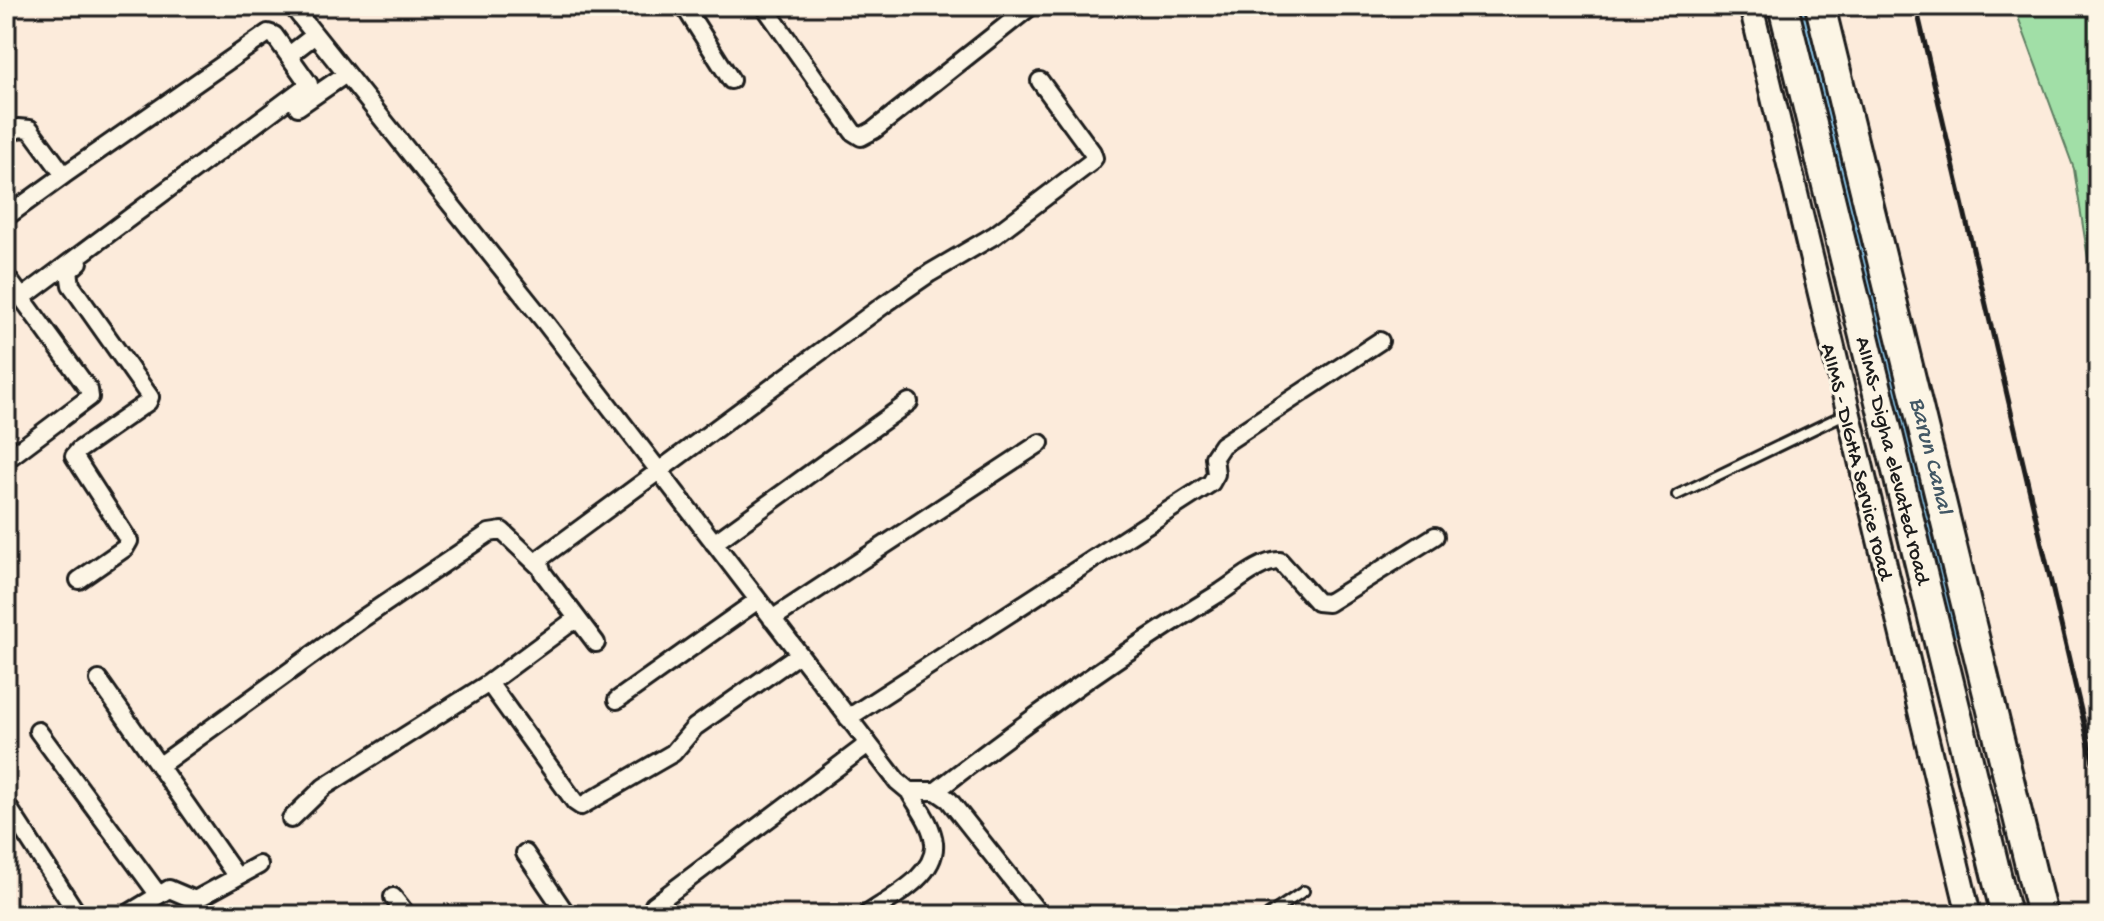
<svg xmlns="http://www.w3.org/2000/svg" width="2104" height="921" viewBox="0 0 2104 921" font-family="'Gochi Hand',sans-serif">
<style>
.green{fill:#a1dfa7;stroke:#5e7e62;stroke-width:2}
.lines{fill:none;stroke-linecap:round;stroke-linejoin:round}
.canal{stroke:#8bc8ec;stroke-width:16}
.lane-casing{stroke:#1c1c1c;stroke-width:14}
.street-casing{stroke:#1c1c1c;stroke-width:22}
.secondary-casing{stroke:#1c1c1c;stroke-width:28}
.highway-casing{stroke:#1c1c1c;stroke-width:34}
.lane{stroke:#fcf5e5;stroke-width:8}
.street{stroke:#fcf5e5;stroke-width:16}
.secondary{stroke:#fcf5e5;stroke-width:22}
.highway{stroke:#fcf5e5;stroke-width:28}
.rail{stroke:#1c1c1c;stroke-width:5}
.labels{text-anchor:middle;stroke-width:6;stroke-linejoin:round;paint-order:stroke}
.street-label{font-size:22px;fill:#1c1c1c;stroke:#fcf5e5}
.water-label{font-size:24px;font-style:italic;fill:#435865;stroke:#fcf5e5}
</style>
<rect width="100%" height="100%" fill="#fcebdb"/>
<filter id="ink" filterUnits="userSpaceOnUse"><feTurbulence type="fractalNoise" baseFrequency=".0125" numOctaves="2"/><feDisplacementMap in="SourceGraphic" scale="16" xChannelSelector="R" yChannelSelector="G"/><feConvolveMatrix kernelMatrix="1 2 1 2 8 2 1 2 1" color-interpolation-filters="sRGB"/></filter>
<g filter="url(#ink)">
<path class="green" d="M2014,6H2098V288L2092,284L2074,169Z"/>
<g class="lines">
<path class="canal" d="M1800,6L1950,630"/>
<defs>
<path id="lane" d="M1677,495L1845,414
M1268,915L1304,891"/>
<path id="street" d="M292,6L544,321L897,781L909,791H936L949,800L1040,915
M684,6L731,80
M764,6L853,132L861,137L874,130L1031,6
M289,55L315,35
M298,107L346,74
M6,137L18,128L30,129L64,175L268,33L274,35L309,84L22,298L89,390L90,397L6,460
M6,217L64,175
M6,276L22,298
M714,543L909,402
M79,580L125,548L129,541L74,456L79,450L148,402L150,397L71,285L69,271L79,262
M772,619L1040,443
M596,643L543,573L540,564L542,557L885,304L930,273L995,235L1090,163L1094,158L1092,152L1040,81
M99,680L237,877
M489,683L575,802L581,806L673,753L695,727L799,654
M617,700L758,600
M848,718L1211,483L1216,474L1214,457L1222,445L1380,341
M38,731L158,894
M159,766L359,621L489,533L502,531L541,568
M936,791C1028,720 1122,652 1221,592C1238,581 1260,561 1280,561L1317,602L1328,603L1435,536
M6,804L78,915
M291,819L324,787L489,683L577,618
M525,853L567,915
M393,897L407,915
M654,905L868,744
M126,915L169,889L195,900L259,865
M866,915C889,899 937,876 934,843C932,824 918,807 909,791"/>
<path id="secondary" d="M1751,6L1969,915"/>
<path id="highway" d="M1783,6L2006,915
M1820,6L2042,915"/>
</defs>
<use href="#lane" class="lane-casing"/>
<use href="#street" class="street-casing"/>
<use href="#secondary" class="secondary-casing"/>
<use href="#highway" class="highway-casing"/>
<use href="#lane" class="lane"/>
<use href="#street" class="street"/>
<use href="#secondary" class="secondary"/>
<use href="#highway" class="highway"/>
<path class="rail" d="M1916,6L2098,783"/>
</g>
</g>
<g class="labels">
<g class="street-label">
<text transform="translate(1895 460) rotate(76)" y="8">AIIMS- Digha elevated road</text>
<text transform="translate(1859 461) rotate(76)" y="8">AIIMS - DIGHA Service road</text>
</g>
<g class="water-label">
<text transform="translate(1933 455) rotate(76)" y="8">Barun Canal</text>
</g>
</g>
<rect width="2104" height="921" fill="none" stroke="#fcf5e5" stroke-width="32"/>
<rect x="16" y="16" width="2072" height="889" fill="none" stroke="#1c1c1c" stroke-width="3" filter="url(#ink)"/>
</svg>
